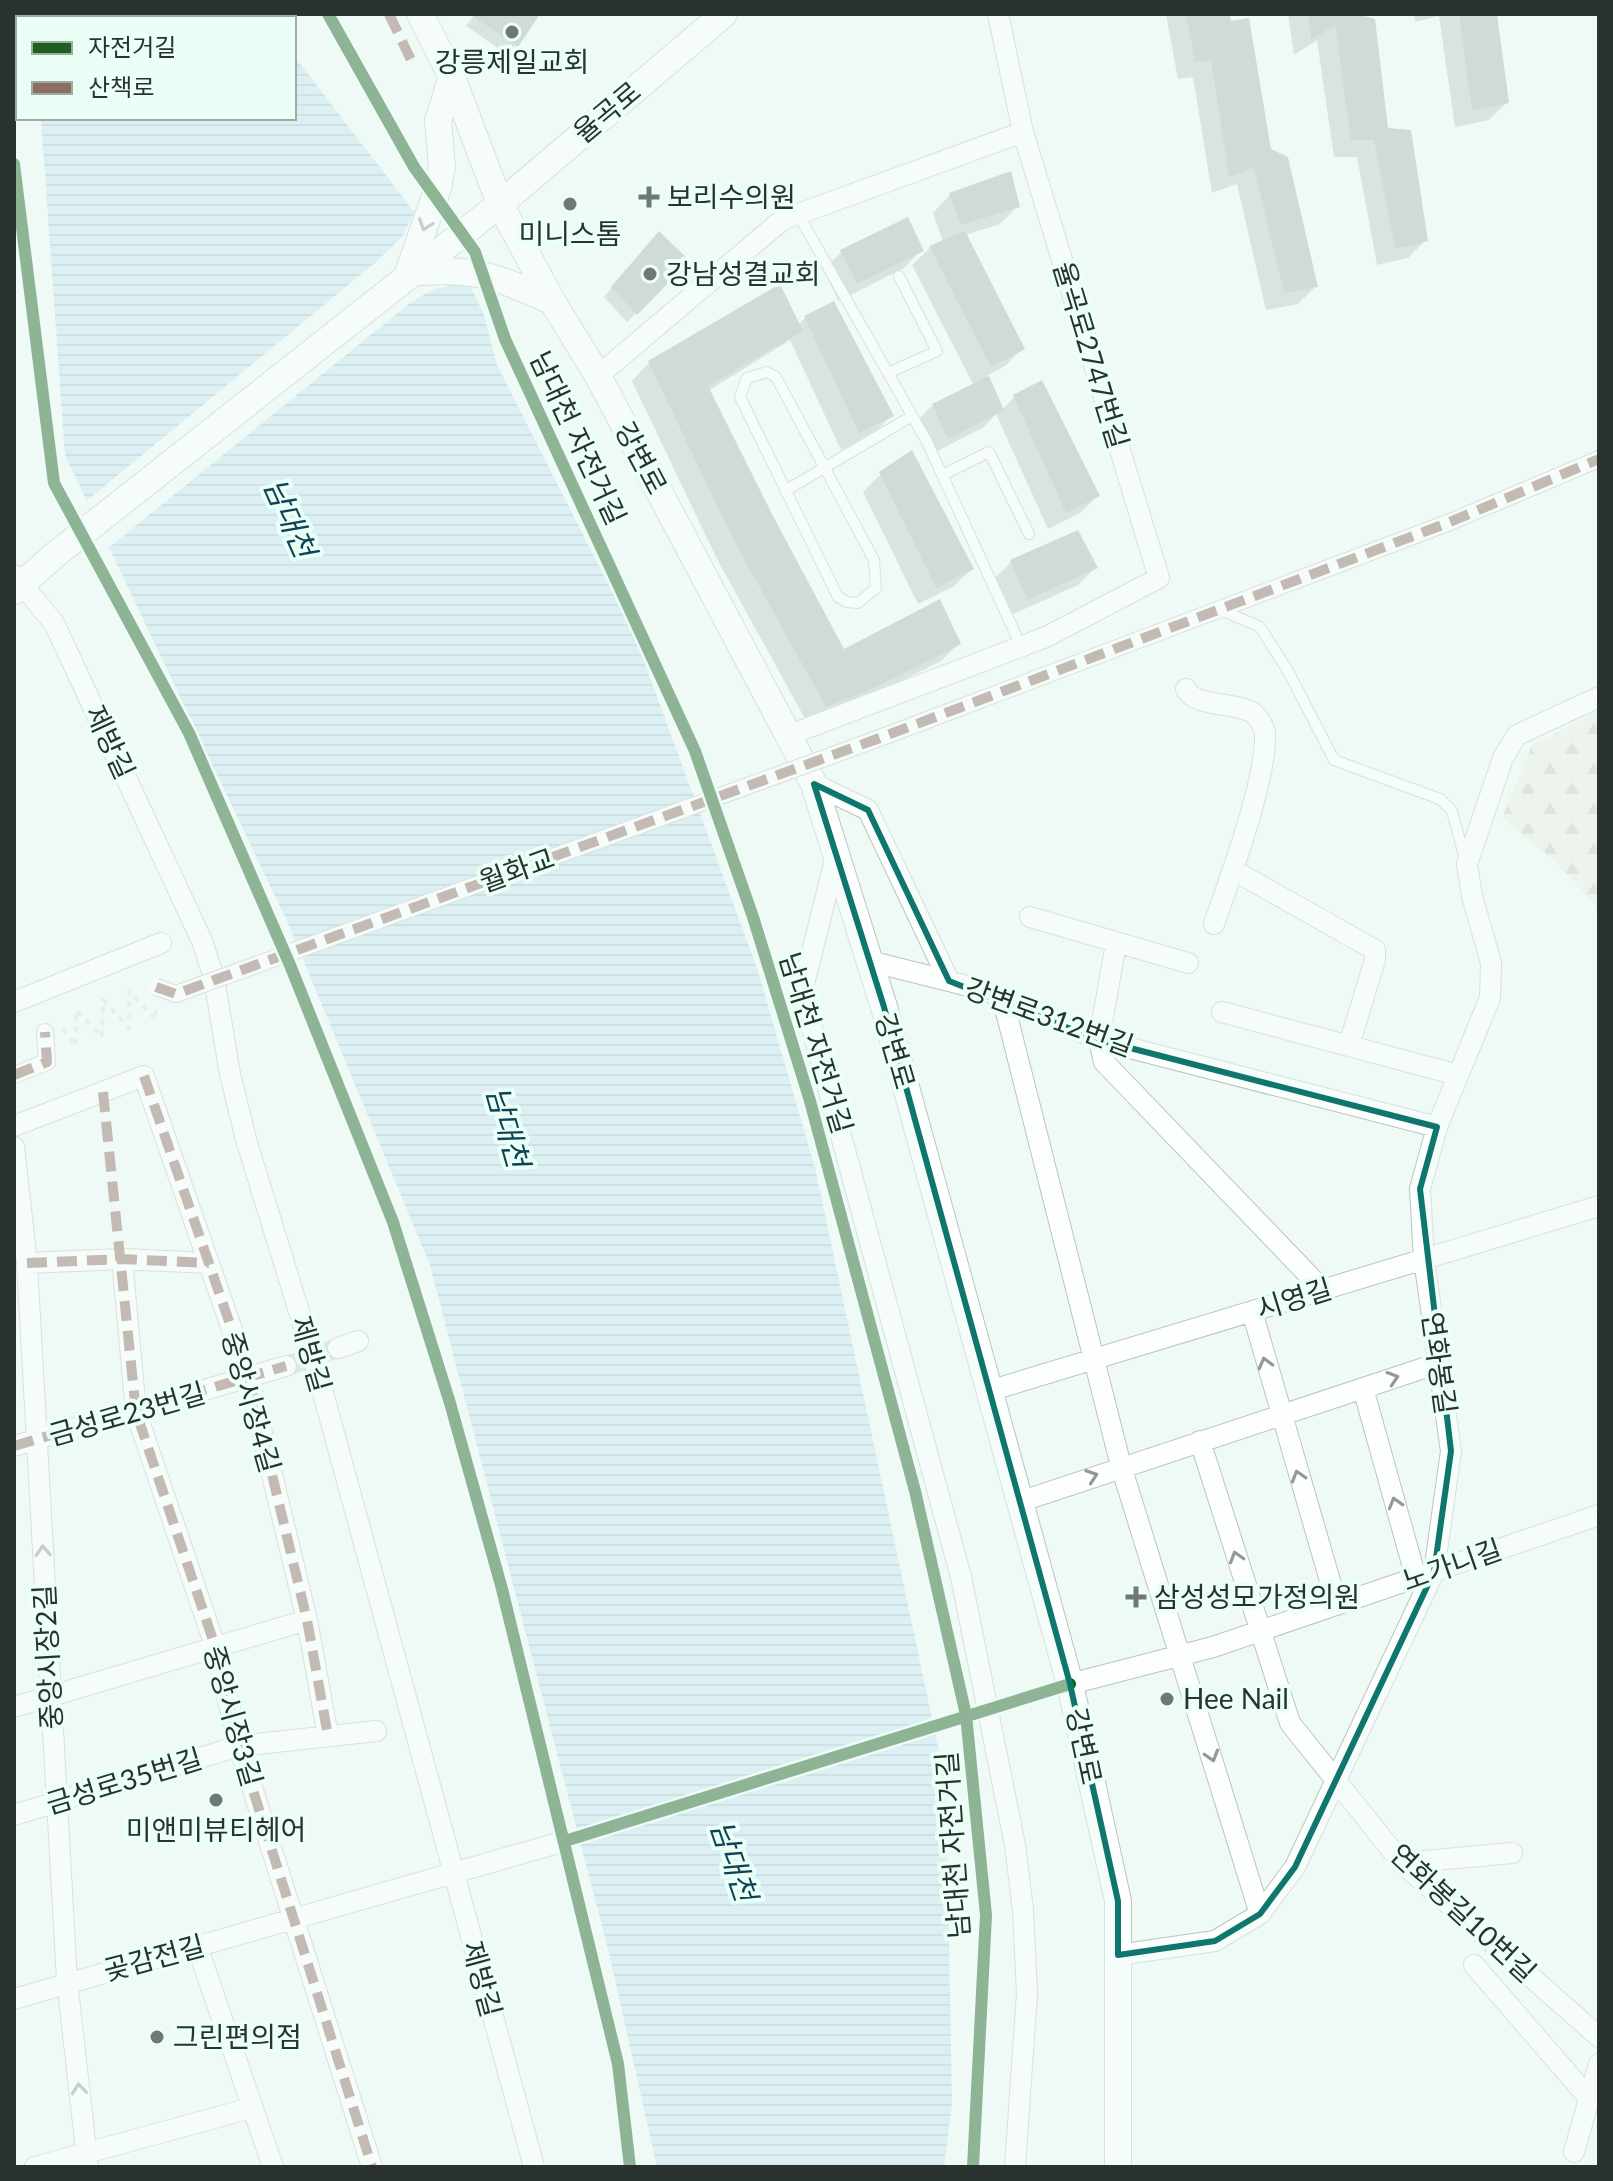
<svg xmlns="http://www.w3.org/2000/svg" width="1613" height="2181" viewBox="0 0 1613 2181" font-family="Lato,'Noto Sans KR',sans-serif">
<style>
.forest{fill:url(#forest-firs)}
.water{fill:url(#water-rules)}
.pier{fill:#effaf5}
.shadow{fill:#0003}
.building{fill:#acb5b3}
.lines{fill:none;stroke-linecap:round;stroke-linejoin:round}
.minor-tunnel{stroke:#c8d2cd;stroke-width:20;stroke-dasharray:20 10;stroke-linecap:butt}
.service-casing{stroke:#bbc4c0;stroke-width:12}
.pedestrian-casing{stroke:#bbc4c0;stroke-width:18}
.minor-casing{stroke:#bbc4c0;stroke-width:22}
.tertiary-casing{stroke:#bbc4c0;stroke-width:28}
.path{stroke:#dde1e0;stroke-width:4;stroke-dasharray:6 6;stroke-linecap:butt}
.service{stroke:#fdfefe;stroke-width:10}
.pedestrian{stroke:#fdfefe;stroke-width:16}
.minor{stroke:#fdfefe;stroke-width:20}
.tertiary{stroke:#fdfefe;stroke-width:26}
.pedestrian-bridge-casing{stroke:#bbc4c0;stroke-width:18;stroke-linecap:butt}
.pedestrian-bridge{stroke:#fdfefe;stroke-width:16}
.quiet{stroke:#8d6e63;stroke-width:10;stroke-dasharray:20 10;stroke-linecap:butt}
.cycleway-casing{stroke:#eafff6;stroke-width:17}
.cycleway{stroke:#1b5e20;stroke-width:12}
.oneway{stroke:#949896}
.marked{fill:none;stroke:#0f766e;stroke-width:6;stroke-linejoin:round}
.poi-dot{fill:#6f7874;stroke:#eafff6;stroke-width:3}
.labels{text-anchor:middle;stroke-width:8;stroke-linejoin:round;paint-order:stroke}
.poi-label{font-size:28px;fill:#2a322f;stroke:#eafff6;text-anchor:start}
.street-label{font-size:28px;fill:#2a322f;stroke:#eafff6}
.water-label{font-size:30px;font-style:italic;fill:#0f4256;stroke:#eafff6}
</style>
<defs>
<pattern id="forest-firs" width="22" height="20" patternUnits="userSpaceOnUse" patternTransform="scale(2)"><rect width="22" height="20" fill="#e9eede"/><path d="M5 1l3.5 6h-7zM16 11l3.5 6h-7z" fill="#c8cdbf"/></pattern>
<pattern id="water-rules" width="6" height="5" patternUnits="userSpaceOnUse" patternTransform="scale(2)"><rect width="6" height="5" fill="#c5e3ee"/><path d="M0 2.5h6" fill="none" stroke="#a9c3cc"/></pattern>
</defs>
<rect width="100%" height="100%" fill="#effaf5"/>
<path class="forest" d="M1599,711V908L1549,856L1502,818L1532,745Z"/>
<path class="water" d="M29,14H261L264,18H30Z
M294,56L469,283L484,315L497,365L635,637L758,971L815,1168L946,1784L952,2104L944,2167H657L609,1953L430,1265L287,921L65,455L41,118H294Z"/>
<path class="pier" d="M417,207L473,280L432,290L410,303L106,550L84,503L376,262L402,237Z"/>
<path class="shadow" d="M475,14H538L508,55L466,26Z
M1166,14H1228L1269,151L1316,286L1298,304L1266,310L1237,184L1212,193L1193,77L1178,79Z
M1288,14H1349L1426,240L1408,258L1377,265L1357,157H1334L1317,40L1294,55Z
M1414,14H1495L1507,102L1489,120L1455,127L1439,16L1415,22Z
M950,195L1018,206L1000,224L965,235L1023,348L1005,366L987,376L1002,410L1014,397L1098,495L1080,513L1048,529L996,414L984,427L930,455L915,423L933,405L974,386L912,265L930,248L943,242L933,213Z
M650,242L687,261L627,322L604,297Z
M921,250L904,268L839,301L823,270L841,252Z
M806,317L891,416L873,434L841,450L790,340L708,391L843,651L959,643L941,661L848,708L808,724L716,557L632,381L649,363L798,325Z
M881,474L972,569L954,586L918,604L863,492Z
M1077,532L1095,568L1078,585L1009,616L993,580L1011,562Z"/>
<path class="building" d="M470,14H540L518,47Z
M1186,14H1230L1231,21L1249,18L1271,149L1288,157L1318,287L1284,293L1254,168L1229,177L1211,60L1195,62Z
M1308,14H1357L1375,19L1388,128L1411,130L1428,241L1395,249L1374,140H1351L1335,25L1311,40Z
M1459,14H1497L1509,103L1472,111Z
M1011,171L1020,207L961,225L949,193Z
M908,217L924,251L857,284L840,250Z
M659,231L690,261L637,315L611,287Z
M965,231L1025,349L991,367L929,246Z
M780,284L803,331L708,386L774,518L844,649L940,599L961,644L868,691L826,707L733,539L648,361Z
M834,301L894,416L859,433L804,316Z
M989,376L1004,410L948,439L932,404Z
M1042,380L1100,496L1066,513L1013,395Z
M912,450L974,569L936,588L879,472Z
M1078,530L1098,568L1027,600L1010,560Z"/>
<g class="lines">
<path class="minor-tunnel" d="M286,1366L338,1348"/>
<defs>
<path id="service" d="M798,214L927,442L1021,646
M767,372L776,377L874,560L876,588L858,603L847,602L838,597L740,397L747,378Z
M888,373L937,351L899,276
M942,475L989,452L1029,534
M785,491L912,416
M1219,609L1260,627L1288,671L1334,760L1440,799L1452,811L1465,859"/>
<path id="pedestrian" d="M877,739L1450,522L1599,459
M14,1075L47,1062L45,1032"/>
<path id="minor" d="M598,376L782,220L1023,132
M14,575L54,623L202,941L214,978L230,1074L247,1143L314,1360L534,2167
M1186,689C1195,708 1235,701 1253,713C1258,717 1264,726 1265,733C1267,779 1230,878 1214,924
M789,735L1046,637L1159,578L1023,132L998,14
M814,784L868,810L949,981L1002,996L1099,1040L1437,1127
M836,856L802,992L961,1577L1015,1845L1023,1910L1027,1993L1015,2167
M1233,870L1375,950V960L1349,1045
M1030,917L1188,963
M1116,943L1099,1040L1104,1062L1323,1290
M869,961L949,981
M1002,996L1121,1466L1260,1914
M14,1002L161,943
M1222,1012L1458,1075
M14,1126L144,1076L249,1379L307,1620L328,1736
M14,1147L27,1263L67,1981L88,2167
M122,1259L136,1412L215,1646L239,1746L372,2167
M27,1263L122,1259L209,1263
M1252,1311L1337,1605
M338,1348L358,1341
M1363,1388L1416,1578
M989,1391L1599,1206
M1200,1441L1290,1723L1402,1863L1599,2037
M14,1446L286,1366
M1019,1502L1439,1363
M1070,1684L1213,1647L1599,1515
M14,1707L307,1620
M14,1815L239,1746L376,1731
M1402,1863L1512,1853
M197,1946L273,2167
M1118,1955L1215,1941L1260,1914L1295,1867L1434,1572L1451,1451L1424,1259L1420,1189L1437,1127L1490,998L1491,963L1472,896L1467,864L1503,758L1517,735L1599,697
M1474,1965L1588,2097
M14,1999L565,1841
M1574,2152L1599,2064
M35,2167L251,2108"/>
<path id="tertiary" d="M420,14L452,77L500,204L552,301L598,376L814,784L884,1007L1070,1684L1118,1901V2167
M452,77L438,121L442,166L438,188L408,273C474,267 492,275 552,301
M14,591L56,554L500,204L724,14"/>
</defs>
<use href="#service" class="service-casing"/>
<use href="#pedestrian" class="pedestrian-casing"/>
<use href="#minor" class="minor-casing"/>
<use href="#tertiary" class="tertiary-casing"/>
<path class="path" d="M63,1028L76,1046V1010L102,1037L103,1000L129,1028V991L156,1020V1004"/>
<use href="#service" class="service"/>
<use href="#pedestrian" class="pedestrian"/>
<use href="#minor" class="minor"/>
<use href="#tertiary" class="tertiary"/>
<defs>
<path id="pedestrian-bridge" d="M156,987L176,994L877,739"/>
</defs>
<use href="#pedestrian-bridge" class="pedestrian-bridge-casing"/>
<use href="#pedestrian-bridge" class="pedestrian-bridge"/>
<path class="quiet" d="M389,14L412,62
M156,987L176,994L877,739L1450,522L1599,459
M14,1075L47,1062L45,1032
M144,1076L249,1379L307,1620L328,1736
M103,1092L136,1412L215,1646L239,1746L372,2167
M27,1263L122,1259L209,1263
M14,1446L286,1366"/>
<defs>
<path id="cycleway" d="M328,14L414,167L475,252L505,339L695,751L753,917L810,1101L915,1491L966,1715L986,1915L973,2167
M14,164L54,483L189,733L290,965L393,1222L450,1403L502,1589L618,2064L630,2167
M565,1841L1070,1684"/>
</defs>
<use href="#cycleway" class="cycleway-casing"/>
<use href="#cycleway" class="cycleway"/>
</g>
<defs><path id="oneway-chevron" d="M-2-3.5L2.5 0L-2 3.5" fill="none" stroke-width="1.6" stroke-linecap="round" stroke-linejoin="round" transform="scale(2)"/></defs>
<g class="oneway">
<use href="#oneway-chevron" transform="translate(425 225) rotate(109)"/>
<use href="#oneway-chevron" transform="translate(1265 1363) rotate(-105)"/>
<use href="#oneway-chevron" transform="translate(1393 1378) rotate(-18)"/>
<use href="#oneway-chevron" transform="translate(1092 1476) rotate(-19)"/>
<use href="#oneway-chevron" transform="translate(1298 1476) rotate(-107)"/>
<use href="#oneway-chevron" transform="translate(1395 1503) rotate(-106)"/>
<use href="#oneway-chevron" transform="translate(43 1551) rotate(-93)"/>
<use href="#oneway-chevron" transform="translate(1236 1557) rotate(-107)"/>
<use href="#oneway-chevron" transform="translate(1212 1756) rotate(73)"/>
<use href="#oneway-chevron" transform="translate(79 2089) rotate(-96)"/>
</g>
<path d="M0 0H1613V2181H0ZM814,784L868,810L949,981L1099,1040L1437,1127L1420,1189L1451,1451L1434,1572L1295,1867L1260,1914L1215,1941L1118,1955V1901L1070,1684L884,1007Z" fill="#effaf5" fill-opacity=".55" fill-rule="evenodd"/>
<path class="marked" d="M814,784L868,810L949,981L1099,1040L1437,1127L1420,1189L1451,1451L1434,1572L1295,1867L1260,1914L1215,1941L1118,1955V1901L1070,1684L884,1007Z"/>
<g class="poi-dot">
<circle cx="512" cy="32" r="8"/>
<path d="M645 185h8v8h8v8h-8v8h-8v-8h-8v-8h8z"/>
<circle cx="570" cy="204" r="8"/>
<circle cx="650" cy="274" r="8"/>
<path d="M1132 1585h8v8h8v8h-8v8h-8v-8h-8v-8h8z"/>
<circle cx="1167" cy="1699" r="8"/>
<circle cx="216" cy="1800" r="8"/>
<circle cx="157" cy="2037" r="8"/>
</g>
<g class="labels">
<g class="poi-label">
<text x="512" y="72" text-anchor="middle">강릉제일교회</text>
<text x="667" y="207">보리수의원</text>
<text x="570" y="244" text-anchor="middle">미니스톰</text>
<text x="666" y="284">강남성결교회</text>
<text x="1154" y="1607">삼성성모가정의원</text>
<text x="1183" y="1709">Hee Nail</text>
<text x="216" y="1840" text-anchor="middle">미앤미뷰티헤어</text>
<text x="173" y="2047">그린편의점</text>
</g>
<g class="street-label">
<text transform="translate(607 112) rotate(-40)" y="10">율곡로</text>
<text transform="translate(1091 355) rotate(73)" y="10">율곡로2747번길</text>
<text transform="translate(578 438) rotate(65)" y="10">남대천 자전거길</text>
<text transform="translate(641 458) rotate(62)" y="10">강변로</text>
<text transform="translate(110 742) rotate(65)" y="10">제방길</text>
<text transform="translate(517 870) rotate(-20)" y="10">월화교</text>
<text transform="translate(1049 1017) rotate(20)" y="10">강변로312번길</text>
<text transform="translate(816 1043) rotate(73)" y="10">남대천 자전거길</text>
<text transform="translate(895 1051) rotate(74)" y="10">강변로</text>
<text transform="translate(1294 1299) rotate(-17)" y="10">시영길</text>
<text transform="translate(311 1354) rotate(74)" y="10">제방길</text>
<text transform="translate(1439 1363) rotate(82)" y="10">연화봉길</text>
<text transform="translate(251 1402) rotate(74)" y="10">중앙시장4길</text>
<text transform="translate(127 1414) rotate(-16)" y="10">금성로23번길</text>
<text transform="translate(1452 1565) rotate(-19)" y="10">노가니길</text>
<text transform="translate(48 1657) rotate(-93)" y="10">중앙시장2길</text>
<text transform="translate(233 1716) rotate(74)" y="10">중앙시장3길</text>
<text transform="translate(1084 1746) rotate(78)" y="10">강변로</text>
<text transform="translate(124 1781) rotate(-17)" y="10">금성로35번길</text>
<text transform="translate(953 1845) rotate(-94)" y="10">남대천 자전거길</text>
<text transform="translate(1463 1913) rotate(43)" y="10">연화봉길10번길</text>
<text transform="translate(154 1958) rotate(-15)" y="10">곶감전길</text>
<text transform="translate(482 1979) rotate(75)" y="10">제방길</text>
</g>
<g class="water-label">
<text transform="translate(289 518) rotate(66)" y="10">남대천</text>
<text transform="translate(507 1127) rotate(74)" y="10">남대천</text>
<text transform="translate(733 1861) rotate(71)" y="10">남대천</text>
</g>
</g>
<rect width="1613" height="2181" fill="none" stroke="#2a322f" stroke-width="32"/>
<rect x="16" y="16" width="280" height="104" fill="#eafff6" stroke="#9dada6" stroke-width="2"/>
<rect x="32" y="42" width="40" height="12" fill="#1b5e20" stroke="#9dada6" stroke-width="2"/>
<text x="88" y="56" font-size="24" fill="#2a322f">자전거길</text>
<rect x="32" y="82" width="40" height="12" fill="#8d6e63" stroke="#9dada6" stroke-width="2"/>
<text x="88" y="96" font-size="24" fill="#2a322f">산책로</text>
</svg>
